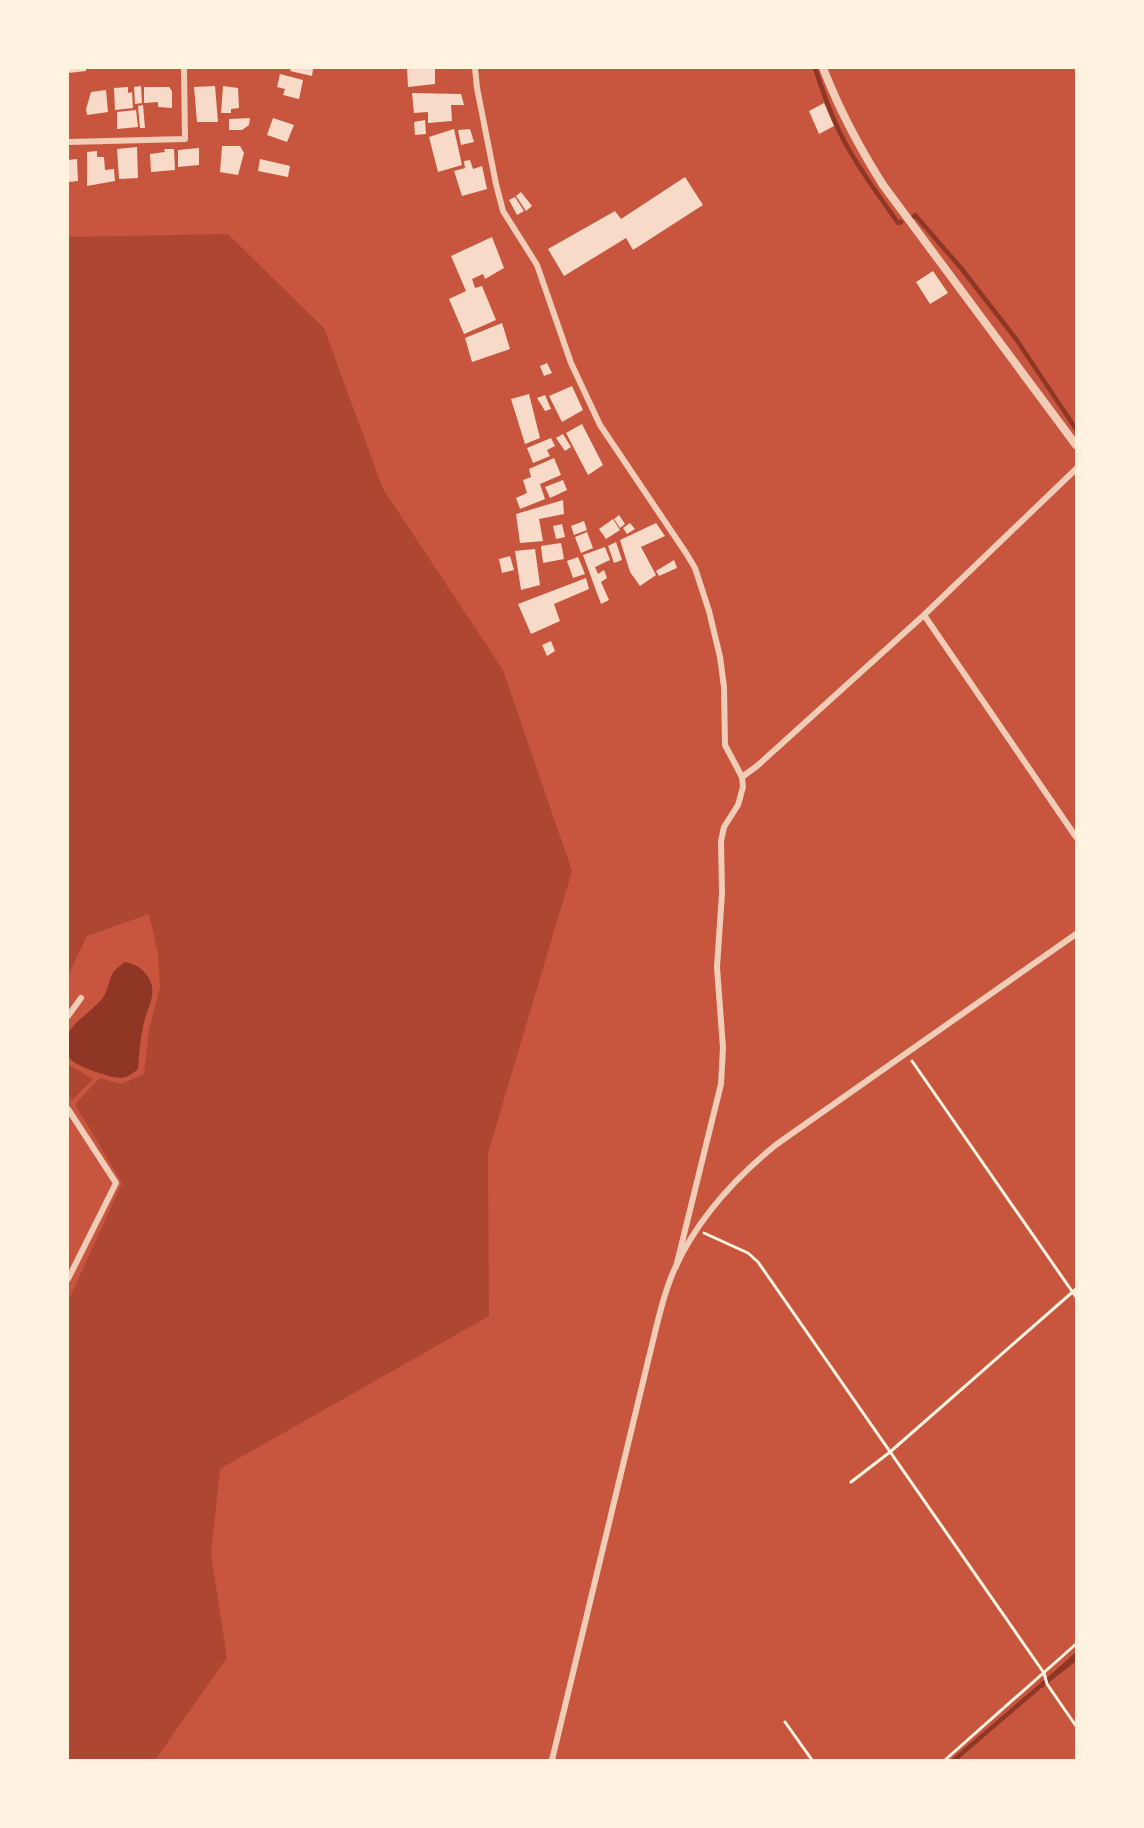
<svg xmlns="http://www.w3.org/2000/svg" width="1144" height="1828" viewBox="0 0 1144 1828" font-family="Ubuntu,sans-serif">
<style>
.green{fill:#ae4732}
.water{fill:#8f3625}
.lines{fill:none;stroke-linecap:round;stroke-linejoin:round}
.stream{stroke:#8f3625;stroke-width:4.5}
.building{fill:#f7dbc8}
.path{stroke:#fff3e0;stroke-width:3}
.minor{stroke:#f1ccb7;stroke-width:6}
.tertiary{stroke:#f1ccb7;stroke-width:8}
</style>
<rect width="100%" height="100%" fill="#c8553d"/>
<path class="green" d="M228,234L324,328L383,489L503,670L572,871L488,1153L489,1316L220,1469L211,1554L227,1658L155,1760H68V1297L71,1295L122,1183L75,1104L100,1078L121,1084L144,1074L149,1029L160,988L158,953L149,914L87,936L68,975V237Z
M68,1065L93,1079L72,1100L68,1092Z"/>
<path class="water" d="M125,962C137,965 141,967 148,977C159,994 146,1009 143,1027C140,1041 139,1055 138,1069C133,1073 128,1077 122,1078C110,1078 78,1067 70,1059C66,1054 67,1042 68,1036C69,1024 96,1009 104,996C113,979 107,974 125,962Z
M1076,1652V1661L1042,1688L1040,1684Z"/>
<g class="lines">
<path class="stream" d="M815,68C822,90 830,112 840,133C856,165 878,194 898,223L901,222
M913,217L915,215L961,268L1016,339L1076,429
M954,1760L1045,1682"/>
</g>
<path class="building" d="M68,68H86V71L68,73Z
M291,68L313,69L312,76L290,71Z
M407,68H435V84L408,87Z
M280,74L303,80L299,99L283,95L285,89L277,87Z
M141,86L142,103L135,104L134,87Z
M215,86L218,122H197L194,87Z
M223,86L238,88L239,108L231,109V113H221Z
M128,87V93L132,92L133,108L115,110L114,88Z
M144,87H169L172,91V108L158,107V102L144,103Z
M106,90L108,112L87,115L86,109L91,92Z
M412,93L461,94L464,105H451L452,121L428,123V112L414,113Z
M824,103L834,126L819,134L809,111Z
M143,105L145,128H140L138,106Z
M136,110L138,127L117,129V112Z
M250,118L249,125L242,130H229V119Z
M273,118L294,125L287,142L267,135Z
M425,120L426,134L415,135L414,122Z
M454,129L462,165L438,172L429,137Z
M470,129L474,142L461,145L458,130Z
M222,146H240L244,153L238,175L220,172Z
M137,147L138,178L119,179L117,149Z
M199,148V165L178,167V150Z
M164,149H174L175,170L151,172L150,154L165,152Z
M97,151V157H104L105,170L114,169L115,181L87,186V152Z
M77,159L78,181L68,182V160Z
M260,159L290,166L288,177L258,171Z
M470,160L473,169L482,166L487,189L462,196L454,171L465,168L464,161Z
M685,177L703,205L633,250L626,238L564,276L548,249L615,211L621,219Z
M521,192L532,206L526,211L516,196Z
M515,197L524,211L517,215L509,200Z
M492,237L504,268L485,279L483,274L472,279L475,288L482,286L496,320L464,334L449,299L466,291L451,256Z
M933,271L948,293L930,304L916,282Z
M502,323L510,349L472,362L465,338Z
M547,363L552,373L544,376L540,366Z
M572,386L583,410L562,422L549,396Z
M529,394L540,438L525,444L511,399Z
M545,395L551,409L545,411L537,398Z
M582,424L603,465L588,475L566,433Z
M563,434L571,447L565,451L556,438Z
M551,438L555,446L547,450L550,456L533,463L527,448Z
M554,458L561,475L540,484L545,499L520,509L516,498L527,493L523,480L531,477L529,469Z
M563,480L567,490L550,498L545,487Z
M563,500L564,514L539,519L543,541L520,543L516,514Z
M619,515L625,524L620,528L614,519Z
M613,519L620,530L606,539L599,529Z
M584,521L587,530L574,535L571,526Z
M630,523L635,529L627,534L623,528Z
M656,523L665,536L641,547L656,575L640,586L630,572L620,540Z
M562,524L565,537L556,539L553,526Z
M587,532L593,548L581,553L575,537Z
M616,542L622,560L614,563L608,546Z
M561,543L564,559L543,563L541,546Z
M605,547L610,560L595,567L598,574L604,570L607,578L601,582L609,600L601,604L583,555Z
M535,549L540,585L521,590L515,551Z
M510,556L514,570L502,573L499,559Z
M578,557L585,574L573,578L567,561Z
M674,560L677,568L659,576L656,571Z
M586,578L589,589L554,604L560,621L531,634L518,604Z
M551,641L555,651L547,656L542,645Z"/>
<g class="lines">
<path class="path" d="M912,1061L1076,1297
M704,1233L748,1253L758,1262L1044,1673L1047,1684L1076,1726
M851,1482L890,1452L1076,1289
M785,1722L812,1760
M945,1760L1076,1644"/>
<path class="minor" d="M475,68L477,88L496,184L503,211L537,265L571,363L600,425L686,553L695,568L709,611L720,657L724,687L725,745L742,777L743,787L738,805L724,827L721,841L722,893L717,967L723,1048L721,1084L676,1267
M68,142L185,139L184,68
M924,615L1076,837
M742,777L757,766L924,615L1076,469
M68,1016L81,998
M68,1109L116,1183L68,1279
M552,1760L648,1361C656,1330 662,1297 675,1268C697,1220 736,1177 777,1144L1076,934"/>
<path class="tertiary" d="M823,68C839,109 859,147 883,185L1076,445"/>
</g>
<rect width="1144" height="1828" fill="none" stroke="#fff3e0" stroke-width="138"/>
</svg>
